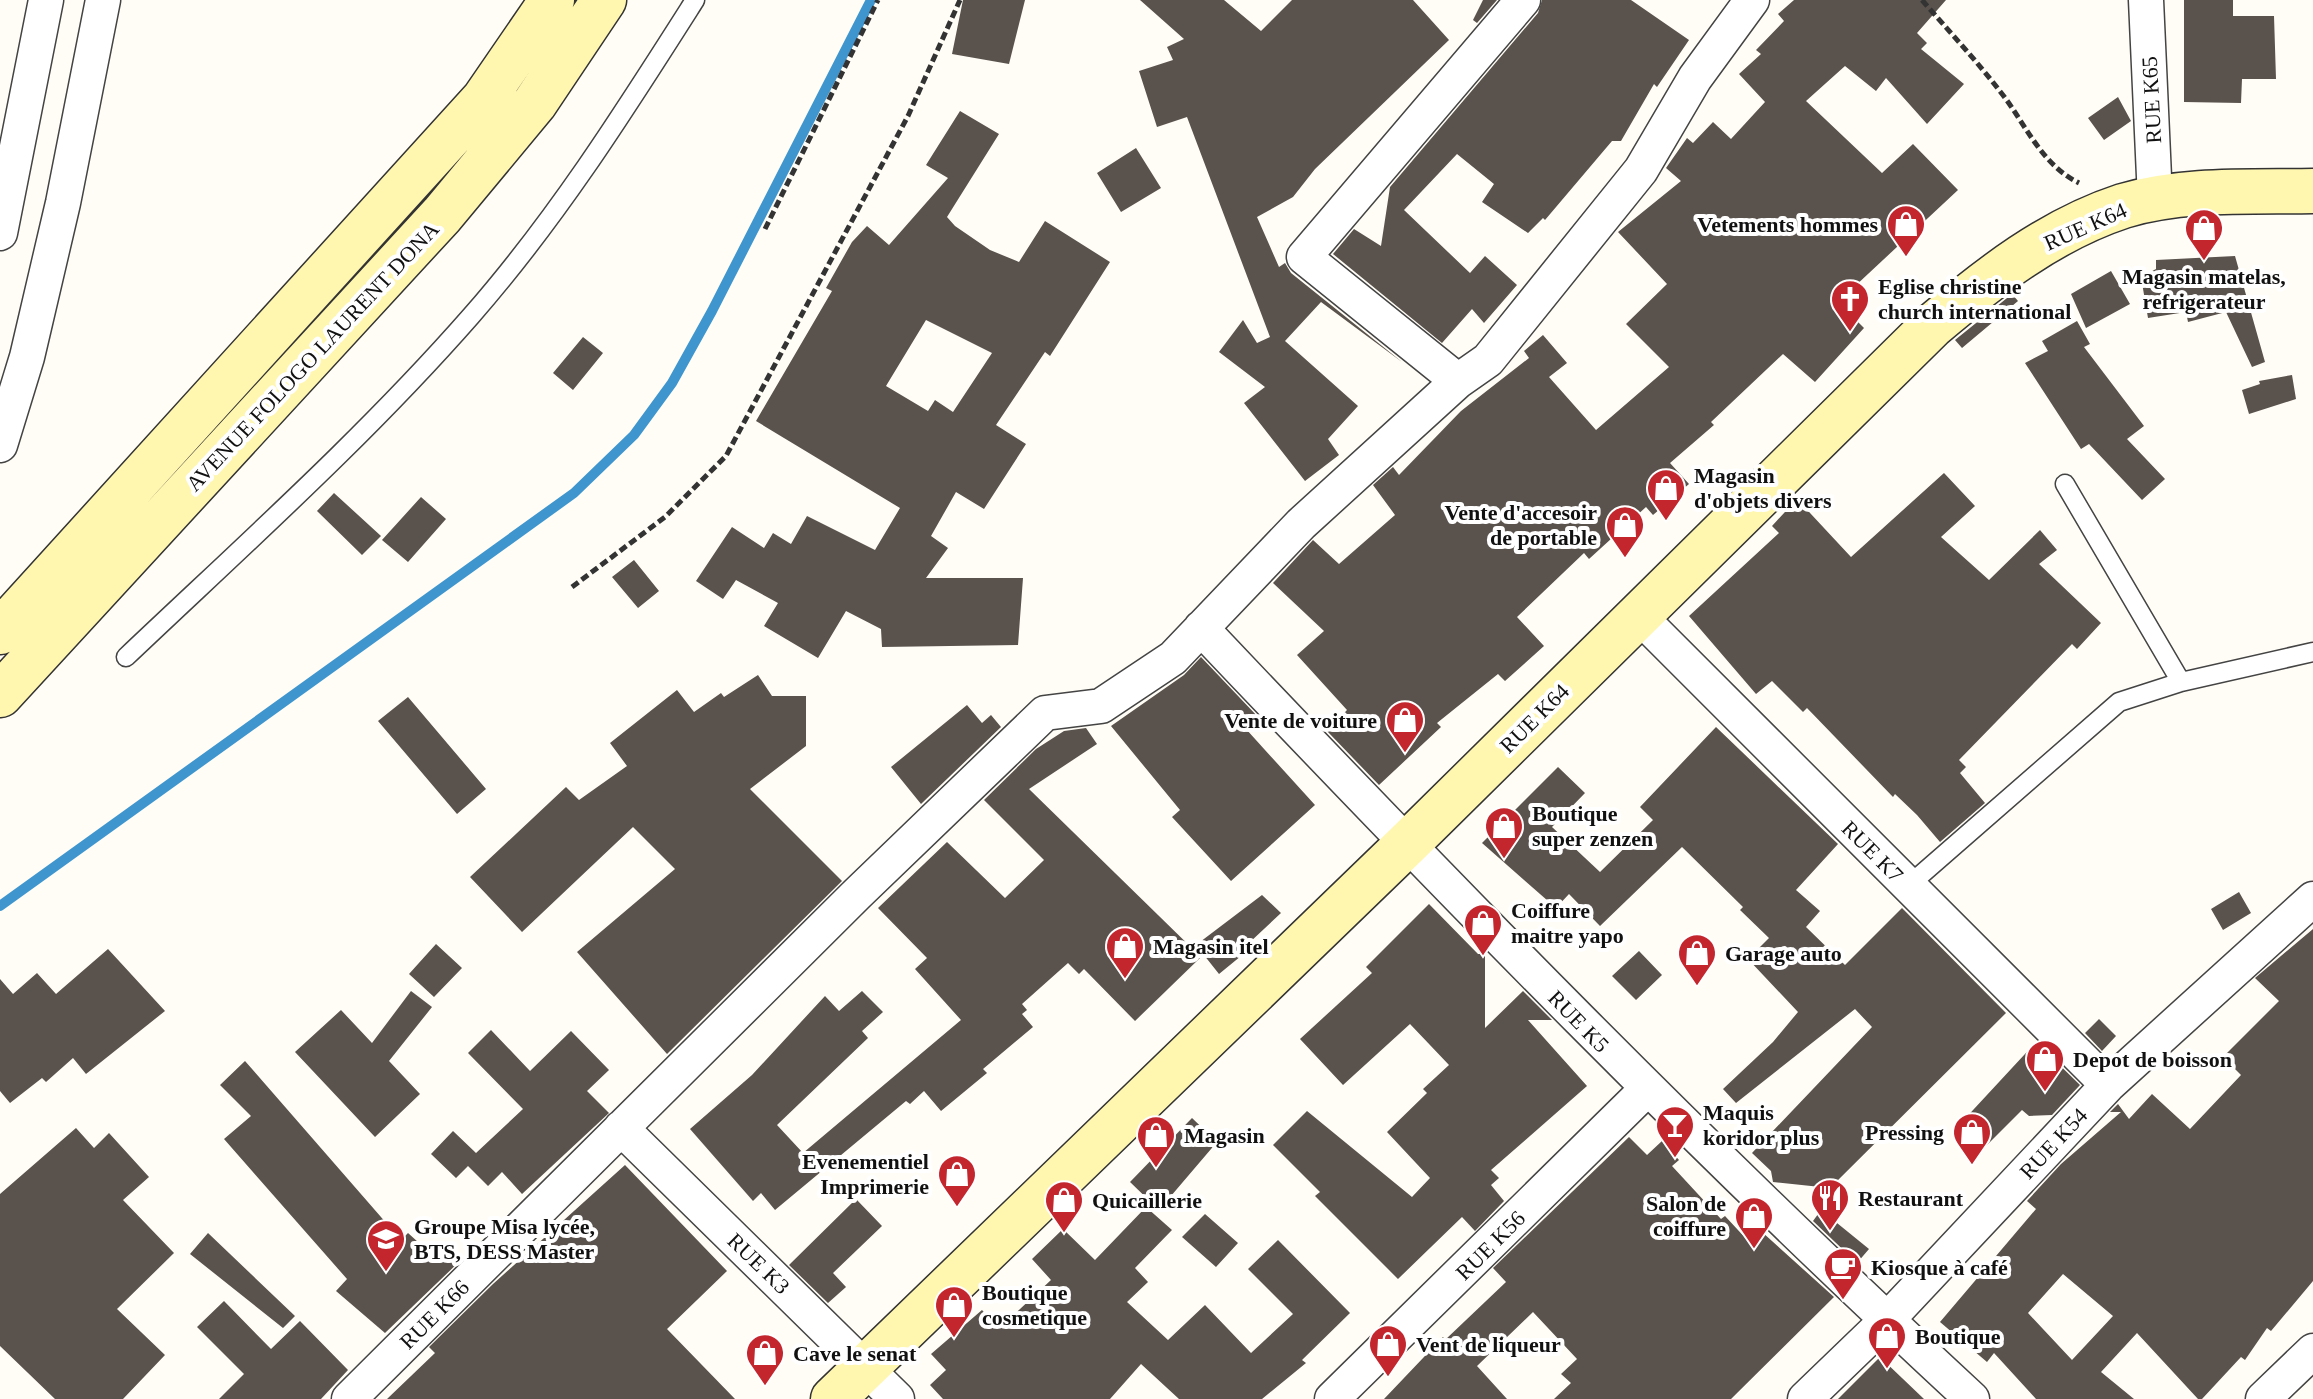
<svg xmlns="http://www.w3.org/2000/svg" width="2313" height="1399" viewBox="0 0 2313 1399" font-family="'Times New Roman',serif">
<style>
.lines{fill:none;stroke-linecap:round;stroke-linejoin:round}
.stream{stroke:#3f96cf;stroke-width:10}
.building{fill:#5a524d;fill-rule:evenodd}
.lane-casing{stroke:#444;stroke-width:21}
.street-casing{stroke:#444;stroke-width:37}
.secondary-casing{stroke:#333;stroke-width:47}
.path{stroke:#333;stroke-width:5;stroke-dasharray:8 4;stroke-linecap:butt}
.lane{stroke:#fff;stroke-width:18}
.street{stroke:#fff;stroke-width:34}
.secondary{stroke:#fff6b0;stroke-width:44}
.labels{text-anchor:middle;stroke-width:8;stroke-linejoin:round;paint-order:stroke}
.street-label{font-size:22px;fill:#111;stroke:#fff}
.poi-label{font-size:22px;font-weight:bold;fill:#111;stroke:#fff;text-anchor:start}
</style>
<rect width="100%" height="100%" fill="#fffdf5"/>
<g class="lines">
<path class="stream" d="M0,906L574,493L634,435L672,383L712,311L871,0"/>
</g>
<path class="building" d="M963,0H1025L1009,64L952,54Z
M1140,0H1224L1261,31L1292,0H1413L1449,40L1315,169L1293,197L1257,217L1279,267L1285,263L1291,273L1402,362L1321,302L1285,341L1358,406L1328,439L1339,455L1305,481L1244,403L1265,387L1219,352L1243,320L1257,343L1270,337L1187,117L1157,127L1139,71L1173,60L1167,47L1184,39Z
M1483,0H1497L1477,23L1473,20Z
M1542,0H1631L1689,40L1657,87L1654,84L1621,141H1612L1545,220L1543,218L1528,233L1482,202L1494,184L1457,154L1404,210L1470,273L1485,256L1517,285L1484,323L1472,309L1442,343L1333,254L1354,229L1381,246L1390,187L1538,13Z
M1794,0H1946L1917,33L1927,43L1921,49L1964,84L1927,124L1886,78L1876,91L1845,66L1806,101L1882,173L1913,144L1958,190L1838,302L1864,328L1815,382L1783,354L1711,422L1714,425L1670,463L1689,484L1653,515L1646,507L1589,559L1584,553L1517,617L1544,646L1505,681L1498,674L1437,723L1441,727L1379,785L1327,731L1347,710L1297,655L1324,631L1273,583L1313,540L1339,564L1395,515L1373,485L1393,467L1399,475L1461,411L1529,358L1524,351L1543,335L1567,363L1549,377L1596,430L1669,367L1626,324L1667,284L1618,232L1681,181L1666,168L1687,138L1693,143L1713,122L1731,139L1765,102L1739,74L1761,54L1756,50L1784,21L1778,14Z
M2184,0H2233V16H2274L2276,79H2242L2241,103L2184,102Z
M2118,97L2131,121L2104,140L2088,118Z
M960,111L999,134L947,217L955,226L990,250L1019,262L1045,221L1110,262L1050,356L1045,352L996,425L1026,444L984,509L956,492L931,536L948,548L926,578H1023L1018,645L882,647L881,629L846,611L818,658L764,626L778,603L736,580L723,599L696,581L732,527L764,548L773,533L791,544L807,516L875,550L900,508L756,421L832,291L826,288L852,242L867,226L889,245L948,178L926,165ZM926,320L992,353L953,412L935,400L928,411L886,386Z
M1136,148L1161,188L1121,212L1097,173Z
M2235,256L2265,362L2252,367L2226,312L2188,322L2186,312L2148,318L2141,277L2156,269V260Z
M2111,271L2130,304L2086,328L2071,294Z
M2012,294L2018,301L1962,348L1955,340Z
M2077,321L2090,344L2084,347L2144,426L2127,439L2165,479L2142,500L2089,444L2081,449L2025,363L2048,351L2042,341Z
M583,337L603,353L573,390L553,373Z
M2292,375L2296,399L2249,414L2242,390L2260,384L2259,381Z
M1944,473L1975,506L1941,537L1989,580L2040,530L2057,550L2039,564L2101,623L2077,649L2072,644L1959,760L1966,767L1960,773L1985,803L1940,842L1917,815L1895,794L1893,797L1807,708L1803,712L1772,681L1756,694L1689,616L1779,533L1772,526L1797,499L1851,557Z
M334,493L381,536L362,555L317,511Z
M421,497L446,519L408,562L382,540Z
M634,560L659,591L638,608L612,577Z
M1201,657L1259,718L1246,729L1315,805L1231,881L1172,817L1180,810L1111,726L1184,675Z
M758,675L772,696H806V746L750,789L842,881L667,1054L577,952L675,869L633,827L522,932L470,877L566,787L579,800L627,766L610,743L677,690L694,712L721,693L724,697Z
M408,697L486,789L457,814L378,721Z
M967,705L982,723L991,715L1001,727L921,804L891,767Z
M1716,727L1838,844L1796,890L1820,911L1806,927L1845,965L1902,908L2006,1013L1830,1188L1773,1182L1771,1171L1752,1153L1872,1027L1855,1009L1736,1103L1723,1089L1773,1042L1798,1012L1748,959L1769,938L1740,910L1743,907L1682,847L1600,926L1569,894L1556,908L1482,843L1558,767L1585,793L1552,827L1600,872L1653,820L1640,807Z
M1086,728L1097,744L1029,789L1201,957L1135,1021L1084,969L1079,974L1068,963L1022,1004L1027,1010L1022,1014L1033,1027L983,1069L987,1073L941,1111L924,1091L910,1104L906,1101L775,1210L761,1193L753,1201L690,1129L752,1075L825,996L839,1011L862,991L883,1012L862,1031L868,1038L777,1125L803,1153L961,1020L915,969L927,958L878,908L947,842L1005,898L1044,860L984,800L1036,749L1064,731Z
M2239,892L2251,913L2223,930L2211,909Z
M1262,895L1281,913L1249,943L1252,947L1219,974L1196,945Z
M1429,904L1478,954H1485V1028L1523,991L1552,1020H1528L1587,1086L1491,1170L1499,1178L1491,1185L1504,1201L1475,1231L1462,1217L1398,1279L1315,1196L1320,1192L1273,1145L1307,1111L1412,1197L1430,1178L1387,1132L1427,1093L1423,1089L1449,1065L1410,1024L1343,1085L1300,1039L1372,973L1366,967Z
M2313,929V1281L2271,1331L2267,1328L2245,1360L2241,1357L2202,1399H2198L2137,1333L2101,1372L2134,1399H2036L1994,1353L1987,1362L1940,1322L2036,1209L2027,1201L2061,1164L2121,1112H2110L2118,1104L2129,1119L2152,1094L2190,1129L2241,1075L2223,1057L2279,1001L2255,978ZM2063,1274L2113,1316L2072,1360L2028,1313Z
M436,944L462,968L434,997L409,974Z
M108,949L165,1011L86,1074L73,1058L46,1082L42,1078L10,1103L0,1091V979L13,994L37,973L56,994Z
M1639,951L1662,975L1636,1000L1612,976Z
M411,991L432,1007L389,1061L420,1094L375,1137L295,1052L341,1010L372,1043Z
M2099,1019L2116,1036L2102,1051L2085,1033Z
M491,1030L530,1071L571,1031L609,1070L587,1091L609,1113L522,1194L502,1172L488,1186L468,1166L456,1178L431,1154L453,1131L476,1153L523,1109L468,1053Z
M2036,1042L2080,1085L2052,1115L2029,1116L2022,1110L1985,1147L1961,1123Z
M245,1061L401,1240L408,1233L439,1261L449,1248L462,1259L385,1333L336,1291L347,1279L224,1139L251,1116L220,1085Z
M1192,1118L1217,1142L1159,1210L1130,1182Z
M76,1128L94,1148L109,1133L149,1177L123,1200L174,1253L117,1309L165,1355L123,1399H55L0,1346V1194Z
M1629,1137L1647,1155L1662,1141L1679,1160L1672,1166L1721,1219L1725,1216L1750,1243L1762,1232L1834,1297L1731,1399H1554L1571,1383L1561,1374L1577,1359L1533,1312L1477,1366L1507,1399H1384L1443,1337L1445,1340L1506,1282L1493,1268Z
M625,1165L727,1271L667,1329L735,1399H387L435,1353L429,1347L493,1284Z
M856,1199L882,1226L833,1273L846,1287L828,1303L789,1265Z
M1146,1207L1172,1230L1135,1268L1148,1282L1127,1302L1168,1340L1205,1305L1251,1353L1293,1314L1248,1269L1278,1240L1350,1313L1302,1360L1306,1363L1262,1399H1179L1141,1364L1110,1399H943L930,1385L946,1370L931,1354L982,1310L996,1326L1001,1321L1004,1324L1051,1280L1032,1259L1063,1229L1095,1260Z
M1821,1210L1869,1249L1857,1263L1813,1221Z
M1205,1214L1238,1243L1216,1267L1182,1237Z
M208,1233L295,1316L283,1328L190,1254Z
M224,1301L271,1349L300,1321L348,1370L321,1399H219L244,1374L197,1327Z
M1880,1357L1924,1399H1838Z"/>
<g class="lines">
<defs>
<path id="lane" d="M2065,484L2181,682
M126,657C243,546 365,437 471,316C557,218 625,110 695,0
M1908,886L2119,702L2181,682L2313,652"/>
<path id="street" d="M2146,0L2155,199
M0,233L46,0
M1458,381L1304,257L1523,0
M0,445L27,357L63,203L103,0
M1638,615L2108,1085
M1201,628C1451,892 1705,1152 1972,1399
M621,1128L897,1399
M349,1399L857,894L1045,713L1101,706L1173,658L1301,524L1458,381L1488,360L1641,170L1695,78L1752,0
M1332,1399L1646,1090
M1805,1399L1887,1320L2108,1085L2313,899
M2263,1399L2313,1351"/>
<path id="secondary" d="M0,632L484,99L552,0
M0,695L442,215L535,103L604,0
M833,1399L1406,845L1932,326C1990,277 2050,230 2123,206C2182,188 2252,192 2313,191"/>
</defs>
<use href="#lane" class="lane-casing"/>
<use href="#street" class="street-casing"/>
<use href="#secondary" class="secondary-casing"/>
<path class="path" d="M1922,0C1948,30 1975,59 1999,90C2025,122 2040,164 2079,183
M765,229L878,0
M572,587L665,517L726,456L908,116L960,0"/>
<use href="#lane" class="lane"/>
<use href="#street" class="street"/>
<use href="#secondary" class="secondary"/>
</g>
<defs>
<symbol id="shop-pin" viewBox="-11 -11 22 30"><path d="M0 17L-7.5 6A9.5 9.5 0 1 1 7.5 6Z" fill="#c4262e" stroke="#fff"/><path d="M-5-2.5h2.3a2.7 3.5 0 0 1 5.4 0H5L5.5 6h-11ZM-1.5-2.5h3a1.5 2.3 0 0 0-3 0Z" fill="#fff"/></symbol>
<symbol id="church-pin" viewBox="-11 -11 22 30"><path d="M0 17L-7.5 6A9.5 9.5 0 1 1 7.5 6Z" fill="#c4262e" stroke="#fff"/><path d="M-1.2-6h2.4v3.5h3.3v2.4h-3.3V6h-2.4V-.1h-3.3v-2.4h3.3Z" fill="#fff"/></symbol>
<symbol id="bar-pin" viewBox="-11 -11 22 30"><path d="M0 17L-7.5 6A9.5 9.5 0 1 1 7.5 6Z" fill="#c4262e" stroke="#fff"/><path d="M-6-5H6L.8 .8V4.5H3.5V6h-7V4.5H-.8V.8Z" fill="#fff"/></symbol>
<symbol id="restaurant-pin" viewBox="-11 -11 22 30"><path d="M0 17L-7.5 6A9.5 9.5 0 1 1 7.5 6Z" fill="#c4262e" stroke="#fff"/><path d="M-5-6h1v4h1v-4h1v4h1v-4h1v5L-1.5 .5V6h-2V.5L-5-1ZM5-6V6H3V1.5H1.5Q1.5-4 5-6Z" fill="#fff"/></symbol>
<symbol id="university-pin" viewBox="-11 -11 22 30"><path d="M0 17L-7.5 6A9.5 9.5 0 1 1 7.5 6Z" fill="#c4262e" stroke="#fff"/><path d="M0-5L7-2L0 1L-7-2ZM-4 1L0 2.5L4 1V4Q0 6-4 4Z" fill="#fff"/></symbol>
<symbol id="cafe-pin" viewBox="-11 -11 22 30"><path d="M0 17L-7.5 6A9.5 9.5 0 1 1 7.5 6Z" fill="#c4262e" stroke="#fff"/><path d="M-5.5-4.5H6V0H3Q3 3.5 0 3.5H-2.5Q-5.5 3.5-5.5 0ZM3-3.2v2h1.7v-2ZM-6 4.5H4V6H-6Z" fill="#fff"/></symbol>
</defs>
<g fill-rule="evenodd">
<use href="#shop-pin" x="1884" y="202" width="44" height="60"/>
<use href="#shop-pin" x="2182" y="206" width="44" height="60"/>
<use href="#church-pin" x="1828" y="277" width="44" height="60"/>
<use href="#shop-pin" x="1644" y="466" width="44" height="60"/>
<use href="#shop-pin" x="1603" y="503" width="44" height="60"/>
<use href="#shop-pin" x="1383" y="698" width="44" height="60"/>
<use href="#shop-pin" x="1482" y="804" width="44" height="60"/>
<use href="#shop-pin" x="1461" y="901" width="44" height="60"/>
<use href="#shop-pin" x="1103" y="924" width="44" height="60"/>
<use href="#shop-pin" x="1675" y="931" width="44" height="60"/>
<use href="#shop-pin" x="2023" y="1037" width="44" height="60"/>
<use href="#bar-pin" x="1653" y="1103" width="44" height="60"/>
<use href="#shop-pin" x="1950" y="1110" width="44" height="60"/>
<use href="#shop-pin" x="1134" y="1113" width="44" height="60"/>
<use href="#shop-pin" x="935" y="1152" width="44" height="60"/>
<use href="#restaurant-pin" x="1808" y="1176" width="44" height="60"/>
<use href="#shop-pin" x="1042" y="1178" width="44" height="60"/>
<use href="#shop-pin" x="1732" y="1194" width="44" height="60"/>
<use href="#university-pin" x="364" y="1217" width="44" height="60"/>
<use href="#cafe-pin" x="1821" y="1245" width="44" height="60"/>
<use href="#shop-pin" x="932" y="1283" width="44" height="60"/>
<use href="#shop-pin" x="1865" y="1314" width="44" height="60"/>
<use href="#shop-pin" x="1366" y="1322" width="44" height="60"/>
<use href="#shop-pin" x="743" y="1331" width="44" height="60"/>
</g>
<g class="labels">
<g class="street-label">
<text transform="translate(2151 100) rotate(-93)" y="8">RUE K65</text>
<text transform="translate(2085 226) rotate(-24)" y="8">RUE K64</text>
<text transform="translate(312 356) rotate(-47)" y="8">AVENUE FOLOGO LAURENT DONA</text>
<text transform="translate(1534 718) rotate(-45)" y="8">RUE K64</text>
<text transform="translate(1873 851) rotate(45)" y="8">RUE K7</text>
<text transform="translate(1579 1021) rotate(46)" y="8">RUE K5</text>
<text transform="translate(2053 1143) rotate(-47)" y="8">RUE K54</text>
<text transform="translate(1490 1245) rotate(-45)" y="8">RUE K56</text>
<text transform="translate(759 1263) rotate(44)" y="8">RUE K3</text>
<text transform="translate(434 1314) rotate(-45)" y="8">RUE K66</text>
</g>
<g class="poi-label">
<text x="1878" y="232" text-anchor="end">Vetements hommes</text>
<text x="2204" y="284" text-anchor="middle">Magasin matelas,<tspan x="2204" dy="25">refrigerateur</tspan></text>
<text x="1878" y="294">Eglise christine<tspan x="1878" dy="25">church international</tspan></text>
<text x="1694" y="483">Magasin<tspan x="1694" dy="25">d'objets divers</tspan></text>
<text x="1597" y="520" text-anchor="end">Vente d'accesoir<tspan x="1597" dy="25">de portable</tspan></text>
<text x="1377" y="728" text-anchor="end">Vente de voiture</text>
<text x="1532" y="821">Boutique<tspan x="1532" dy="25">super zenzen</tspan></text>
<text x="1511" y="918">Coiffure<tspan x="1511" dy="25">maitre yapo</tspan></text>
<text x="1153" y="954">Magasin itel</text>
<text x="1725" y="961">Garage auto</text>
<text x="2073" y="1067">Depot de boisson</text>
<text x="1703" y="1120">Maquis<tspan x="1703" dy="25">koridor plus</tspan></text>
<text x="1944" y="1140" text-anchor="end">Pressing</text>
<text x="1184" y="1143">Magasin</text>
<text x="929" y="1169" text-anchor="end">Evenementiel<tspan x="929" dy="25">Imprimerie</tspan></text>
<text x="1858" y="1206">Restaurant</text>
<text x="1092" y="1208">Quicaillerie</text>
<text x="1726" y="1211" text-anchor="end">Salon de<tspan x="1726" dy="25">coiffure</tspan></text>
<text x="414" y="1234">Groupe Misa lycée,<tspan x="414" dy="25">BTS, DESS Master</tspan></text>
<text x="1871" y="1275">Kiosque à café</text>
<text x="982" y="1300">Boutique<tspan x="982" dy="25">cosmetique</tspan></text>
<text x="1915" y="1344">Boutique</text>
<text x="1416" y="1352">Vent de liqueur</text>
<text x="793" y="1361">Cave le senat</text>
</g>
</g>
</svg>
